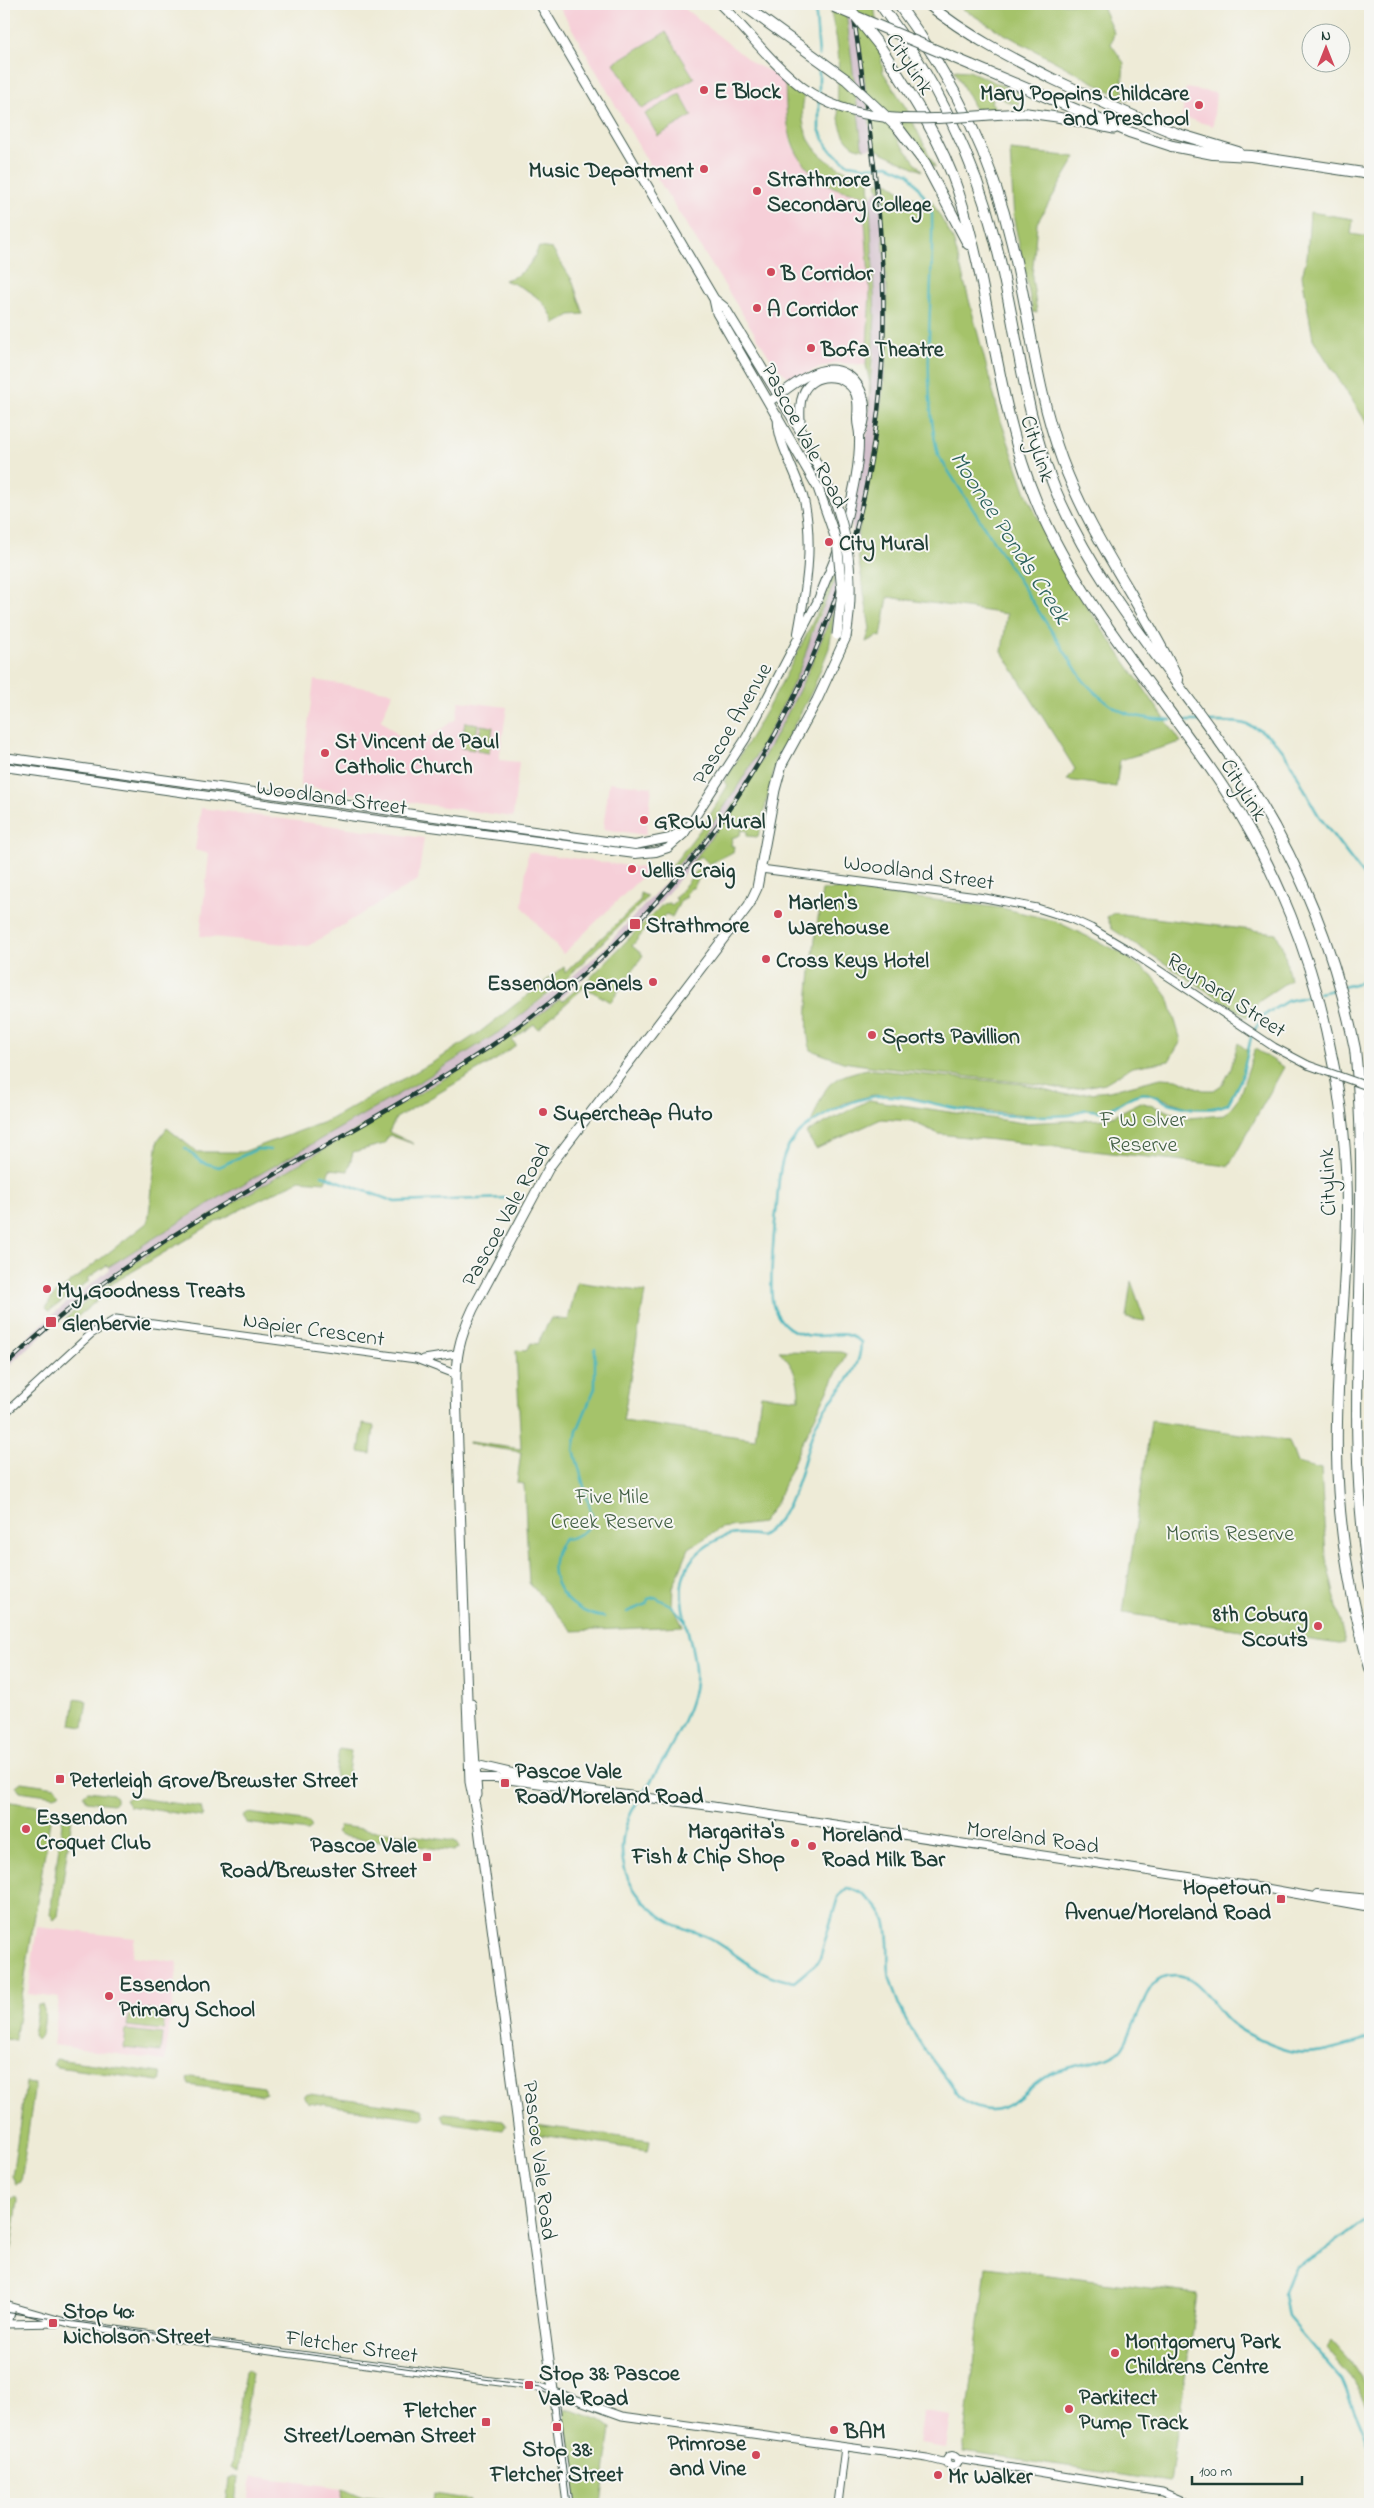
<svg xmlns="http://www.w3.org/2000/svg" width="1374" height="2508" viewBox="0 0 1374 2508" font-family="'Indie Flower',sans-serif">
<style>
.built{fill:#f6cfd8}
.industrial{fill:#d1bdca}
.green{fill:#a5c36b;stroke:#628050}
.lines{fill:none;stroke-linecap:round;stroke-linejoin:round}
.stream{stroke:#44b4bb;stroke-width:2.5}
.tertiary-casing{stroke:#3e574c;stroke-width:9}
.secondary-casing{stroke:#3e574c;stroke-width:10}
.primary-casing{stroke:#3e574c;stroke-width:11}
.trunk-casing{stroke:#3e574c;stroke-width:12}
.motorway-casing{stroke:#3e574c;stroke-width:12}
.tertiary{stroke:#fff;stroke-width:7}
.secondary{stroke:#fff;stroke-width:8}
.primary{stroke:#fff;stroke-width:9}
.trunk{stroke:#fff;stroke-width:10}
.motorway{stroke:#fff;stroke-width:10}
.tram{stroke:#1f3d34;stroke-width:1}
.rail-casing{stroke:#1f3d34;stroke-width:4.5}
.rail{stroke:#f6f6f2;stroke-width:2.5;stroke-dasharray:8;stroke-linecap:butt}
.tertiary-bridge-casing{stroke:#3e574c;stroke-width:9;stroke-linecap:butt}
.primary-bridge-casing{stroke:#3e574c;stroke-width:11;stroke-linecap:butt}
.motorway-bridge-casing{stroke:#3e574c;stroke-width:12;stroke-linecap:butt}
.tertiary-bridge{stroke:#fff;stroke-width:7}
.primary-bridge{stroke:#fff;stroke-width:9}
.motorway-bridge{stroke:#fff;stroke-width:10}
.poi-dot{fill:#d1495b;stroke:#f6f6f2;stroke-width:2}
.labels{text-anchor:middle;stroke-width:4;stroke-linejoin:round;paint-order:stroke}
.street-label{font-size:22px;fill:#1f3d34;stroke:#f6f6f2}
.poi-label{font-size:22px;font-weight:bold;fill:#1f3d34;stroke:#f6f6f2;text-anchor:start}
.park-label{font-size:22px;fill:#405e42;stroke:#f6f6f2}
.water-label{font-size:24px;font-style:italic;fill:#2a615c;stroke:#f6f6f2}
</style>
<rect width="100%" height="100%" fill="#f6f6f2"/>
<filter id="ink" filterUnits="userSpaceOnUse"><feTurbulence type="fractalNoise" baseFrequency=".02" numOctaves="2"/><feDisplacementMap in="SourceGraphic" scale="10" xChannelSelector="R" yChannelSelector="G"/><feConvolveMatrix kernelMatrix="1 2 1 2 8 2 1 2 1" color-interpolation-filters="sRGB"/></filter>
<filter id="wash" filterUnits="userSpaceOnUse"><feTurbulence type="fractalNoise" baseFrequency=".0096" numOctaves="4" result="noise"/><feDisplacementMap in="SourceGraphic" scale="20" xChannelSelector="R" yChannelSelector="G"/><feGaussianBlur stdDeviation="1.12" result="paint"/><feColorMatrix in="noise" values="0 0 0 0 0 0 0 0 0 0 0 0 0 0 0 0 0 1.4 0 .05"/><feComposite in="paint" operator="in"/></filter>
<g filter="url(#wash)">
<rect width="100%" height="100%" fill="#eeebd7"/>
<path class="built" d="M558,4H679L754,64L785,78L786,113L791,144L806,167L834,187L863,194L870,291L866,365L836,363L813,370L794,381L775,366L654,173Z
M1186,88L1216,93L1213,126L1182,117Z
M314,680L393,692L381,720L413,748L456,719L459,701L507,707L499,760L519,762L513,817L300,786Z
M609,782L652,787L646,835L603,829Z
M201,808L424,838L418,880L308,946L200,936L209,854L195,850Z
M528,852L643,868L646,873L563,954L522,906Z
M37,1927L135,1938L132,1956L178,1962L165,2061L53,2045L59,1998L28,1994Z
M923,2412L951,2416L946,2448L919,2444Z
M252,2476L343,2488L341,2504H248Z"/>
<path class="industrial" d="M845,4H855L873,148L865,149L862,146Z
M878,189L880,190L885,252L886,362L876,445L856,544L851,521L867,433L874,355V276L870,198Z
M836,576L837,599L824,635L789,713L753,777L697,858L656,907L605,958L560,999L494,1048L174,1237L114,1275L65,1314L4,1370V1359L59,1309L109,1270L108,1267L210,1203L421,1081L478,1046L560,987L599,953L669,879L676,871L674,869L698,843L732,793L766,737L791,688Z"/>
<path class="green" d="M830,4H845L862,146L865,149C826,147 841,77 838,50C837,34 831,20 830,4Z
M855,4H874L883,72L906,108L935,167H933L901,127L894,134L922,171L873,148Z
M939,4H1101L1114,33L1111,44L1124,63L1122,88L1128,101L999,31L955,4L944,8Z
M666,32L694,78L642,109L614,63Z
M954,70L969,71L1022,94L1017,106L994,95L991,102L998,110L975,109Z
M785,78L804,97C795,143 827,169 869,178L875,315L868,420L870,384L866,365L870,291L863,195C854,192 842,191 833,187C786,162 786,125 785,78Z
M680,94L692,116L658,136L645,114Z
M1010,150L1076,157L1037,223L1032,277L1037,313L1033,312L1014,220Z
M877,182L890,183L906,196L932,202L953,239L1000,418L1026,493L1067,578L1181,742L1120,760L1116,787L1067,780L1075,769L1002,652L1007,614L888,597L881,637L878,636L866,642L870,629L856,544L876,445L886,362L887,294L880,190L878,189Z
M1310,212L1353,219L1351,234L1370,237V428L1313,339L1302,275L1307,257Z
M539,247L552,249L572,280L584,314L570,315L555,324C547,299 526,288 504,280C523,276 531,265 539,247Z
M836,568C837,586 823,605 816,621C810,636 807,653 800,668C771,735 717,834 660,881L704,825L728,785L724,782C765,714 807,642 836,568Z
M837,599L829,648L813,689L777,758L758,837L747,836V831L741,830L740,835L732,838L731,846H734L733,852L709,864L701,856L688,868C752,786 802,698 837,599Z
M465,722L478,724L474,750L461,748Z
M481,725L493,727L489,753L477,751Z
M700,867L708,872L699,878L693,888H691L686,894L687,897L681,900L672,917L666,914L653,926L650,924L632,946L643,955L611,1002L584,987L538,1029L534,1024L512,1040L516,1045L497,1059L396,1118L389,1132L414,1144L389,1135L384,1144L353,1152L348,1171L330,1169L325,1182L299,1180L210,1225L110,1285L108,1299L100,1298L70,1323L66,1318L116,1277L115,1276L174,1237L466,1066L495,1048L560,999L562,1001L585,983L663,904L669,903L672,905L677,900L675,898Z
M841,889L1002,908L1055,921L1120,952L1152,975L1168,997L1181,1041L1169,1061L1132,1067L1105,1083L1069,1090L1028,1083L877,1067L843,1062L811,1050C800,1026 818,922 822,890Z
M640,893L647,896L644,901L566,979L504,1029L421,1081L210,1203L108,1267L107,1265L87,1279L89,1281L49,1311L46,1308L53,1296L148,1222L158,1140L167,1128L197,1152H243L327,1121L439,1059L480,1032L564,967L565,973L640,901Z
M1114,913L1276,933L1284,951L1290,980L1261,999L1247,1017L1112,929L1107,917Z
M1238,1043L1248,1051L1242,1077L1228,1104L1215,1109H1192L1148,1093L1133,1096L1106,1111L1085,1110L1068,1115L1040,1116L951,1108L911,1097L873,1095L844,1103L811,1123C827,1085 824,1079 867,1069L1023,1084L1068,1095L1109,1091L1161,1078L1177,1079L1203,1090H1214L1223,1084L1230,1071Z
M1255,1049L1284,1067L1229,1166L939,1134L911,1121L881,1119L816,1149L806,1133L869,1100L1023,1123L1106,1119L1141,1102L1188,1118L1225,1115L1239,1097Z
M1131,1281L1145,1321L1126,1318Z
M577,1282L645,1292L623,1421L755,1439L761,1395L799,1399C799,1378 794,1366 779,1351L841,1352L846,1354L801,1445L776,1503L762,1523L721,1528L689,1548L673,1587L672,1606L683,1626L573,1631L529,1583L524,1484L517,1483L521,1452L469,1444V1442L521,1449L516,1350L526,1351L531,1343L537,1344L551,1318L568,1320Z
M1151,1421L1289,1441L1297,1463L1321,1469L1326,1558L1345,1643L1339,1644L1123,1613Z
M363,1424L374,1426L371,1454L359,1452Z
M75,1699L87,1701L83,1727L71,1725Z
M339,1749L351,1751L347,1779L335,1777Z
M21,1782L56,1787L60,1792L55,1796L19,1791L16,1786Z
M88,1791L113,1794L116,1798V1802L112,1804L87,1801L83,1795Z
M130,1797L201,1807L203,1815L202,1817L129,1806L125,1800Z
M4,1801L52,1808L15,2040L4,2039Z
M68,1813L72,1817L58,1916L54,1920L50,1914L63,1816Z
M249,1813L309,1822L312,1828L308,1831L247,1823L243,1817Z
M340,1826L454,1841L458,1843L459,1848L454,1851L341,1836L336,1832Z
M38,2005H42C47,2011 44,2036 37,2040L33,2035Z
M130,2008L165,2012L163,2030L127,2026Z
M126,2030L162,2034L160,2052L124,2048Z
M56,2059L161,2073L162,2079L159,2081L57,2067L53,2065Z
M191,2077L264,2087L266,2093L262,2095L189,2085L187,2079Z
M26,2083L35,2084L21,2182L16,2184L12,2176Z
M309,2094L422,2109L425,2116L422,2119L308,2102L305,2099V2095Z
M445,2113L503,2120L506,2125L503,2130L444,2122L441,2115Z
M536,2125L650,2141L648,2151L534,2134L532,2129Z
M15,2196L18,2201L4,2296V2237L9,2201Z
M986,2267L1197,2294L1170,2482L963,2452Z
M1332,2341L1350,2361L1370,2393V2411L1352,2379L1326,2349Z
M247,2369L252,2373L238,2471L231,2467L245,2371Z
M566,2408L600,2420L611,2428L601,2504H576L563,2415Z
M233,2477L238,2478L235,2504H226L229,2479Z
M343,2488L361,2496L401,2500L406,2504H341Z
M434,2494L470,2500L469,2504L433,2501Z"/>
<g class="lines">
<path class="stream" d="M815,4L819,56
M819,63V129L828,148L848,164L868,167L888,165L909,174L924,196L932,214C934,292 920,380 938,455L1083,680C1111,711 1129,719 1171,720
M1181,721H1201
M1209,722C1223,722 1238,721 1251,726C1288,738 1300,787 1319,816C1335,839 1353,861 1370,884
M1343,987L1370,980
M1319,993L1338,989
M185,1148L201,1162L219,1167L257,1149L270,1150
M322,1175L395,1202L507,1198
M595,1349V1388L577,1431L574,1450L593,1519C590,1530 575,1538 564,1539C537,1573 566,1613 604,1617
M627,1612L646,1604L648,1599L655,1597L672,1606L685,1621
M642,1795C660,1767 692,1715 695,1682C699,1636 657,1583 704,1548C724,1533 736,1532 761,1536C798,1513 800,1462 816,1424C831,1391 860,1381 861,1342C842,1328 835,1337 815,1336C796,1335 781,1326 774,1308C767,1292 775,1224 777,1203C780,1159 782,1139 823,1116C875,1086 895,1095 949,1107C979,1114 1014,1117 1044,1116C1052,1116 1062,1116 1070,1115C1075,1114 1080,1111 1084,1110C1092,1109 1100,1113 1107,1110C1120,1106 1133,1091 1148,1094C1154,1095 1160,1099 1166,1102C1187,1109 1207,1112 1228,1104L1242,1077L1252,1033L1266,1014L1287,1001L1313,995
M639,1799C606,1850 623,1896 674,1924C686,1930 701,1933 713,1940C744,1958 756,1976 794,1982L819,1961L838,1897L847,1888C862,1890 880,1907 885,1921C891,1940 886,1960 890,1978C899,2016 922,2048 947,2079C952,2086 958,2097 966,2102C974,2108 988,2112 998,2109C1019,2104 1033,2081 1054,2072C1070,2065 1110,2062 1121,2049C1135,2032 1144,1985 1161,1978C1195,1963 1210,2006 1231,2023C1244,2034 1280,2050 1296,2052C1319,2056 1348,2044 1370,2039
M1370,2217L1337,2242L1295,2267L1284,2295L1288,2317L1342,2380L1370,2447"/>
</g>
</g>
<g filter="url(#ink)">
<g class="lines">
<defs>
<path id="tertiary" d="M761,869L985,898L1037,908L1069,918L1091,928L1130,951L1274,1047L1308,1065
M424,1359L456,1354
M4,1414L91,1334L116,1319L416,1359L455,1374
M4,2301L11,2312L9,2320L4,2325
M9,2306L72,2324L544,2388L622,2416L927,2458L947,2463
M6,2324L57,2323
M946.5 2461a5.5 5.5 0 1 1 11 0a5.5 5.5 0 1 1-11 0Z
M957,2459L1162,2492L1190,2504
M838,2504L845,2447"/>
<path id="secondary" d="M770,401C786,391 805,373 824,370C860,365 874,407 860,434
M778,416C775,440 798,474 804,500C814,544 806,589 798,633
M801,432C801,420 798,406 803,394C811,372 845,372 855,393C859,402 857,411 857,420C857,425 859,430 859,435C860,466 851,500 844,530
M4,757L635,845L670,838L683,830
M4,767L363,818L635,854L656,852L668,848L684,834L746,738L817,602L837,553
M469,1763L538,1779
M472,1778H496L703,1805L1263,1888L1370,1907
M1317,1894L1370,1899"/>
<path id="primary" d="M540,4L714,299L725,308L801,432L835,501
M1027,113L1057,117L1114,129
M714,299L717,313L818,488L837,542
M471,1704L477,1795
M568,2504L478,1821L470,1782L456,1391C455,1358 459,1339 473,1309L550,1166L749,905L757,888L775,790L782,764L817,700L846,637"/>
<path id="trunk" d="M1175,133L1238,152
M1172,146L1213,154L1251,156L1370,174"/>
<path id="motorway" d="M880,4C933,76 973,153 995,240C1017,323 1022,409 1055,489C1101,599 1183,683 1247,781C1300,863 1336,954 1355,1049C1374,1227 1340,1408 1370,1586
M898,4C951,75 992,156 1012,244C1030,316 1036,390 1062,460C1092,541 1142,603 1178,680
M928,4C966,35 1009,57 1053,79C1093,98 1133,117 1175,133
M879,45C909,91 941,139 958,191C992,293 995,403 1037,503C1082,609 1161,693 1223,787C1276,867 1313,959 1331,1053C1342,1104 1347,1156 1347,1209C1347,1290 1335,1371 1337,1453C1338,1526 1350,1598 1370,1668
M971,65L1129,132L1172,146
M899,129L925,163L968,244"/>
</defs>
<use href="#tertiary" class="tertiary-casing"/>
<use href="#secondary" class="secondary-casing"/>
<use href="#primary" class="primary-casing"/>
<use href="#trunk" class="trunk-casing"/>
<use href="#motorway" class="motorway-casing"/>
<use href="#tertiary" class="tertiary"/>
<use href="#secondary" class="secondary"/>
<use href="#primary" class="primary"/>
<use href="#trunk" class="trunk"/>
<use href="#motorway" class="motorway"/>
<path class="tram" d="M4,2312L541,2387L551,2393L558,2406L570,2504"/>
<defs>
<path id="rail" d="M4,1367C139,1234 311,1162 468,1061C714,905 871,639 883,347C887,232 868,117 852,4"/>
</defs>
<use href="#rail" class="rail-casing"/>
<use href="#rail" class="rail"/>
<defs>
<path id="tertiary-bridge" d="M1308,1065L1370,1087"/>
<path id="primary-bridge" d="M720,4C748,31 771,63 802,87C866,135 953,115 1027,113
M835,501C851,546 854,590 846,637
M837,542L842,591L837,635"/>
<path id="motorway-bridge" d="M846,4L879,45
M746,7L847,80L899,129
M834,7L971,65"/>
</defs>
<use href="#tertiary-bridge" class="tertiary-bridge-casing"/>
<use href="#primary-bridge" class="primary-bridge-casing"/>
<use href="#motorway-bridge" class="motorway-bridge-casing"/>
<use href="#tertiary-bridge" class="tertiary-bridge"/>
<use href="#primary-bridge" class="primary-bridge"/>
<use href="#motorway-bridge" class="motorway-bridge"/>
</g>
</g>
<g class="poi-dot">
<circle cx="704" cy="90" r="5"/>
<circle cx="1199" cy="105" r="5"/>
<circle cx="704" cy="169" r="5"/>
<circle cx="757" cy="191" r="5"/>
<circle cx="771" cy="272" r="5"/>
<circle cx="757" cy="308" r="5"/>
<circle cx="811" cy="348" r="5"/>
<circle cx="829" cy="542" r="5"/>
<circle cx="325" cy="753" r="5"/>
<circle cx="644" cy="820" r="5"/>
<circle cx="632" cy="869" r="5"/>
<circle cx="778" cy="914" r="5"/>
<rect x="629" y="918" width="12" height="12" rx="2.5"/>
<circle cx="766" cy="959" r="5"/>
<circle cx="653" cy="982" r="5"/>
<circle cx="872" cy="1035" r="5"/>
<circle cx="543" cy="1112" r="5"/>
<circle cx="47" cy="1289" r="5"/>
<rect x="45" y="1316" width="12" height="12" rx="2.5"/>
<circle cx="1318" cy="1626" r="5"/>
<rect x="55" y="1774" width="10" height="10" rx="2.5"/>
<rect x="500" y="1778" width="10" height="10" rx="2.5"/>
<circle cx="26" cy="1829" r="5"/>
<circle cx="795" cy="1843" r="5"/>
<circle cx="812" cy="1846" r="5"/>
<rect x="422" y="1852" width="10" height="10" rx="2.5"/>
<rect x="1276" y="1894" width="10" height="10" rx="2.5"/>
<circle cx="109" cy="1996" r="5"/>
<rect x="48" y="2318" width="10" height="10" rx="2.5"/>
<circle cx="1115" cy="2353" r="5"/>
<rect x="524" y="2380" width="10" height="10" rx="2.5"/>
<circle cx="1069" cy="2409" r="5"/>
<rect x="481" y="2417" width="10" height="10" rx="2.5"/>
<rect x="552" y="2422" width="10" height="10" rx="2.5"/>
<circle cx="834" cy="2430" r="5"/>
<circle cx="756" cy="2455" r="5"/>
<circle cx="938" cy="2475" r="5"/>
</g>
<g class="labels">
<g class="street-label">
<text transform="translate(911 63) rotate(57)" y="8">CityLink</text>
<text transform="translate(806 435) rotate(62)" y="8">Pascoe Vale Road</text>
<text transform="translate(1039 448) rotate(72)" y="8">CityLink</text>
<text transform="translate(731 723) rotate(-60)" y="8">Pascoe Avenue</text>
<text transform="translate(1245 789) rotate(58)" y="8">CityLink</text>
<text transform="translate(332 796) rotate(8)" y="8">Woodland Street</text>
<text transform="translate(919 871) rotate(8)" y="8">Woodland Street</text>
<text transform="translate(1227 994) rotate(33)" y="8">Reynard Street</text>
<text transform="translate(1326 1182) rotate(-92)" y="8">CityLink</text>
<text transform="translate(505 1214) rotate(-61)" y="8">Pascoe Vale Road</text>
<text transform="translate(314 1328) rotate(8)" y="8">Napier Crescent</text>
<text transform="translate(1033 1836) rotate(8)" y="8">Moreland Road</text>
<text transform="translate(541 2160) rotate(83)" y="8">Pascoe Vale Road</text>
<text transform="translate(352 2345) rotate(8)" y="8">Fletcher Street</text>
</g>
<g class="poi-label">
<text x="714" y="98">E Block</text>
<text x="1189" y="100" text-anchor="end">Mary Poppins Childcare<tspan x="1189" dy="25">and Preschool</tspan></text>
<text x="694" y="177" text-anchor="end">Music Department</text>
<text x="767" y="186">Strathmore<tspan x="767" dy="25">Secondary College</tspan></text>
<text x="781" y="280">B Corridor</text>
<text x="767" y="316">A Corridor</text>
<text x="821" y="356">Bofa Theatre</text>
<text x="839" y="550">City Mural</text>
<text x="335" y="748">St Vincent de Paul<tspan x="335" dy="25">Catholic Church</tspan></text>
<text x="654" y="828">GROW Mural</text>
<text x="642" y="877">Jellis Craig</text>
<text x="788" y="909">Marlen's<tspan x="788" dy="25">Warehouse</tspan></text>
<text x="646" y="932">Strathmore</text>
<text x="776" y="967">Cross Keys Hotel</text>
<text x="643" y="990" text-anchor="end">Essendon panels</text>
<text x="882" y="1043">Sports Pavillion</text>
<text x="553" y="1120">Supercheap Auto</text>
<text x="57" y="1297">My Goodness Treats</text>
<text x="62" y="1330">Glenbervie</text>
<text x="1308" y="1621" text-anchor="end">8th Coburg<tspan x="1308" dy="25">Scouts</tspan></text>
<text x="515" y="1778">Pascoe Vale<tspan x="515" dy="25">Road/Moreland Road</tspan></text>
<text x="70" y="1787">Peterleigh Grove/Brewster Street</text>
<text x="36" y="1824">Essendon<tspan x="36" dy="25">Croquet Club</tspan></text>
<text x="785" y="1838" text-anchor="end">Margarita's<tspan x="785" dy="25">Fish &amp; Chip Shop</tspan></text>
<text x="822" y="1841">Moreland<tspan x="822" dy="25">Road Milk Bar</tspan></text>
<text x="417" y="1852" text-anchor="end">Pascoe Vale<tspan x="417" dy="25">Road/Brewster Street</tspan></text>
<text x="1271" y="1894" text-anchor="end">Hopetoun<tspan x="1271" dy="25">Avenue/Moreland Road</tspan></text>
<text x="119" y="1991">Essendon<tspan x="119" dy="25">Primary School</tspan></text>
<text x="63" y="2318">Stop 40:<tspan x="63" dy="25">Nicholson Street</tspan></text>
<text x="1125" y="2348">Montgomery Park<tspan x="1125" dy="25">Childrens Centre</tspan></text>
<text x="539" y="2380">Stop 38: Pascoe<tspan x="539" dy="25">Vale Road</tspan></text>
<text x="1079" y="2404">Parkitect<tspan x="1079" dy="25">Pump Track</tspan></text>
<text x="476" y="2417" text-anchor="end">Fletcher<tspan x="476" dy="25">Street/Loeman Street</tspan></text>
<text x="844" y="2438">BAM</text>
<text x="746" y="2450" text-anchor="end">Primrose<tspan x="746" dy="25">and Vine</tspan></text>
<text x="557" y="2456" text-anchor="middle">Stop 38:<tspan x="557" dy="25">Fletcher Street</tspan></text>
<text x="948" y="2483">Mr Walker</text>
</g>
<g class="park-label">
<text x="1143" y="1126">F W Olver<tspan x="1143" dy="25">Reserve</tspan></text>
<text x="612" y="1503">Five Mile<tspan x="612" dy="25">Creek Reserve</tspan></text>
<text x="1230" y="1540">Morris Reserve</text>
</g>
<g class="water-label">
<text transform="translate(1011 537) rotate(57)" y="8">Moonee Ponds Creek</text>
</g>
</g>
<rect width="1374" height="2508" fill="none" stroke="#f6f6f2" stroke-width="20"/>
<g transform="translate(1326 48)"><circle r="24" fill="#f6f6f2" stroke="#a0aca6"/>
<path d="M0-4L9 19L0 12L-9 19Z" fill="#d1495b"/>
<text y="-8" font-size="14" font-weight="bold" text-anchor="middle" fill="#1f3d34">N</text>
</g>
<path d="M1192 2476v8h110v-8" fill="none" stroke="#1f3d34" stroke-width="2.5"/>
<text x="1199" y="2476" font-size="15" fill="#1f3d34" stroke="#f6f6f2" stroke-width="4" paint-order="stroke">100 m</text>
</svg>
